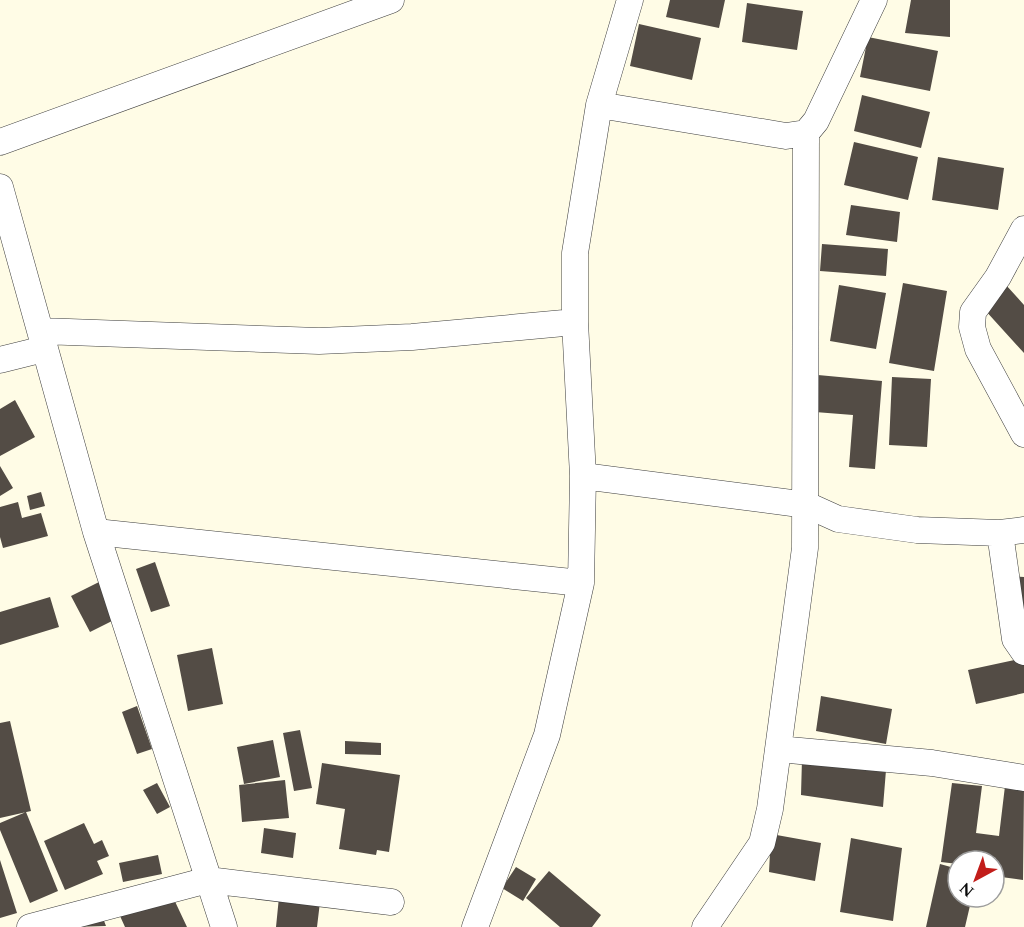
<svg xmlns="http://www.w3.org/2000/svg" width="1024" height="927" viewBox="0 0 1024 927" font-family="Spectral,serif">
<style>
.building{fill:#534c45}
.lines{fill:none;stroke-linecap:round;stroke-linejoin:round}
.minor-casing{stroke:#3d3d3d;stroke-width:27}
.minor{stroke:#fff;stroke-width:26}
</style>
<rect width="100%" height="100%" fill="#fffce6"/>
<path class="building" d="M670,0H725L719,28L666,17Z
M911,0H950V37L905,33Z
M747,3L803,11L797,50L742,42Z
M639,24L701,38L692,80L630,66Z
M868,37L938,51L930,91L860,77Z
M862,95L930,112L921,148L854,131Z
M854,142L918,157L908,200L844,185Z
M938,157L1004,168L998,210L932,200Z
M851,205L900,212L897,242L846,235Z
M822,244L888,249L886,276L820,271Z
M903,283L947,291L934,371L889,363Z
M839,285L886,293L876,349L830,341Z
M1006,285L1024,305V353L984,309Z
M818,375L882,381L875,469L849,467L853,415L815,412Z
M892,377L931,379L927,447L889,445Z
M15,400L35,437L0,456V409Z
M0,466L13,488L0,496Z
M41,492L45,506L30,510L27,496Z
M18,502L22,518L41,513L48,536L3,548L0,537V507Z
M155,562L170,606L151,612L136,569Z
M1010,576L1024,577V622Z
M99,582L118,618L90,632L71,596Z
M50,597L59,627L0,645V612Z
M212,648L223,704L188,711L177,655Z
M1024,658V693L976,704L968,670Z
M821,696L892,709L886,744L816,731Z
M137,706L152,749L137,754L122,712Z
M10,721L31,811L0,818V723Z
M300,730L312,788L294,791L283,733Z
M273,740L280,777L244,784L237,747Z
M345,741L381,743V755L345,754Z
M802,759L886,770L883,807L801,795Z
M322,763L400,775L389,852L377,850L376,855L339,849L345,809L316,804Z
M285,780L289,818L242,822L239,785Z
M157,783L170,807L157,814L143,790Z
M952,783L982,786L976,833L999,836L1005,786L1024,789L1023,880L994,876L996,858L971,854L970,861H958V864L941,862Z
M26,812L58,891L30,903L0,830V823Z
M84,823L94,844L102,840L109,856L97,861L103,874L65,890L44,841Z
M264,828L296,833L293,858L261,853Z
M771,834L821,843L815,881L769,872Z
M851,838L902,848L893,921L840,912Z
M158,855L162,874L123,882L119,863Z
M0,860L17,913L0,918Z
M940,864L958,869V897H972L965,927H926Z
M516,867L536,879L523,901L502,888Z
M549,871L601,915L592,927H560L526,898Z
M171,893L187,927H125L120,916Z
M279,897L320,902L317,927H276Z
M101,913L106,926L73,927Z"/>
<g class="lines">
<defs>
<path id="minor" d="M599,105L786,136L806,133
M0,142L391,0
M0,187L96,532L224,927
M1024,229L998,277L973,312L972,327L978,349L1024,434
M41,331L319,341L412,337L575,322
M0,360L44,349
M583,476L807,505L838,519L917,530L1000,533L1024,530
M96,532L581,583
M1000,533L1015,639L1024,652
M778,749L932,763L1024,778
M30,927L208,880L391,902
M475,927L547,735L581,583L583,476L575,322V253L599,105L630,0
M705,927L762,843L770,809L805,548L806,133L816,121L874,0"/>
</defs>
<use href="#minor" class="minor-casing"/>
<use href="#minor" class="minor"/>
</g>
<g transform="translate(976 879) rotate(221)"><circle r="28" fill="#ffffff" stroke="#9d9d9d" stroke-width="1.5"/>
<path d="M0-4.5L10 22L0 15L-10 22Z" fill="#c21d1a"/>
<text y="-9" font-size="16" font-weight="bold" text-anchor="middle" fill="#0a0a0a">N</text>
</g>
</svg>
